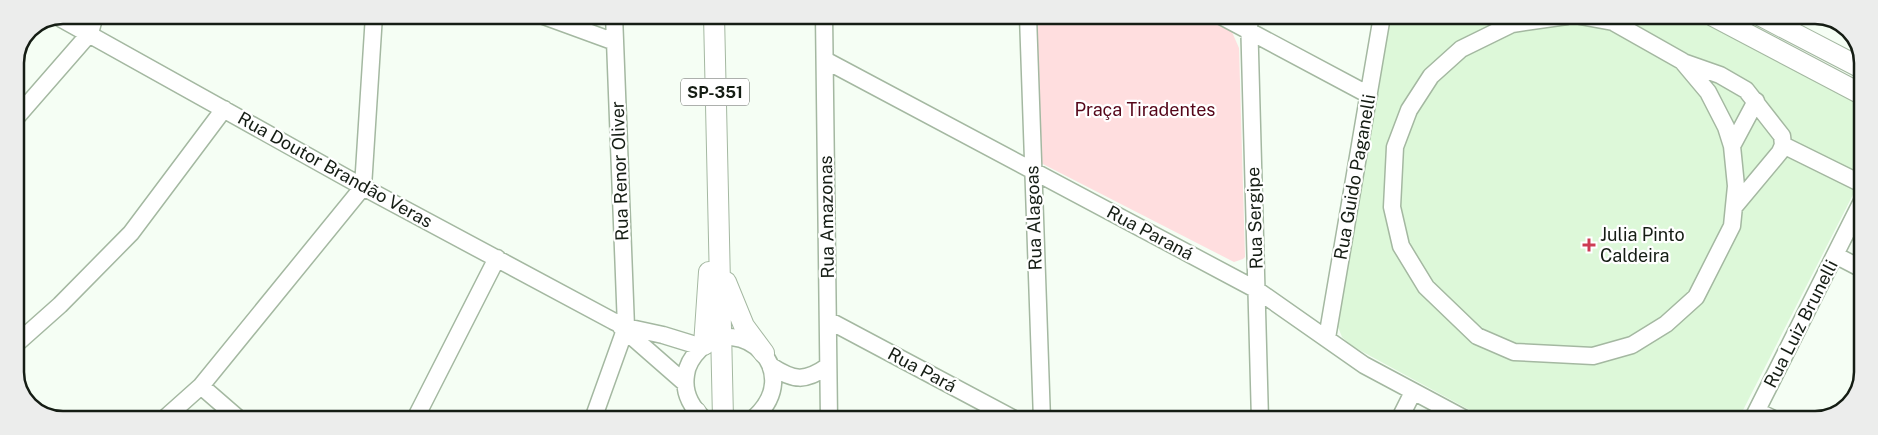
<svg xmlns="http://www.w3.org/2000/svg" width="1878" height="435" viewBox="0 0 1878 435" font-family="'Public Sans',sans-serif">
<style>
.built{fill:#ddf8d9}
.green{fill:#ffdedf}
.lines{fill:none;stroke-linecap:round;stroke-linejoin:round}
.minor-casing{stroke:#a4b8a1;stroke-width:19}
.major-casing{stroke:#a4b8a1;stroke-width:22}
.minor{stroke:#fff;stroke-width:16}
.major{stroke:#fff;stroke-width:20}
.poi-dot{fill:#cd3c54;stroke:#fff;stroke-width:2}
.labels{text-anchor:middle;stroke-width:4.5;stroke-linejoin:round;paint-order:stroke}
.shield{fill:#fff;stroke:#5b615a;stroke-width:1}
.shield-label{font-size:16px;font-weight:bold;fill:#151d14}
.park-label{font-size:18px;fill:#550619;stroke:#fff}
.street-label{font-size:18px;fill:#151d14;stroke:#fff}
.poi-label{font-size:18px;fill:#151d14;stroke:#fff;text-anchor:start}
.rim{fill:none;stroke:#151d14;stroke-width:2.5}
</style>
<rect width="100%" height="100%" fill="#f5fef4"/>
<path class="built" d="M1390,16H1711L1863,96L1862,177L1738,420H1488L1352,346L1342,337L1338,327V313Z"/>
<path class="green" d="M1033,16H1202L1232,32L1239,48L1245,257L1243,259L1234,262L1037,161Z"/>
<g class="lines">
<defs>
<path id="minor" d="M541,15L615,42
M824,15L829,419
M1028,16L1042,420
M1221,16L1369,95
M1249,16L1260,420
M1567,16L1512,24L1461,49L1431,76L1409,110L1395,147L1392,207L1401,246L1426,287L1477,336L1514,352L1593,356L1632,345L1666,324L1696,297L1732,226L1736,186L1732,146L1726,127L1708,92L1682,61L1613,22L1580,16
M58,17L363,187L613,321L626,327L663,335L702,347
M825,60L1257,290L1364,365L1467,420
M1683,62L1720,75L1746,90L1782,136L1783,145L1780,152L1735,206
M15,119L90,33L95,15
M1783,145L1862,184
M1732,146L1756,101
M1835,255L1862,269
M828,320L1016,420
M621,327L685,383
M1327,338L1382,16
M15,345L60,305L131,233L224,109
M771,366C794,381 805,382 828,366
M201,386L239,419
M1757,411L1776,420
M164,419L201,386L363,187L374,15
M415,419L497,258
M593,419L626,327L614,15
M704,419C691,407 683,393 686,375C687,364 693,356 700,349C740,311 807,372 753,419
M1399,420L1413,392
M1752,420L1862,201"/>
<path id="major" d="M714,15L723,419
M1713,16L1863,95
M1761,16L1863,69
M726,282L744,326L764,353
M704,345L709,272
M696,412L699,419"/>
</defs>
<use href="#minor" class="minor-casing"/>
<use href="#major" class="major-casing"/>
<use href="#minor" class="minor"/>
<use href="#major" class="major"/>
</g>
<path class="poi-dot" d="M1586.5 237.5h5v5h5v5h-5v5h-5v-5h-5v-5h5z"/>
<g class="labels">
<rect class="shield" x="681" y="78.5" width="68" height="27" rx="4"/>
<g class="shield-label">
<text x="715" y="98">SP-351</text>
</g>
<g class="park-label">
<text x="1145" y="116">Praça Tiradentes</text>
</g>
<g class="street-label">
<text transform="translate(335 170) rotate(29)" y="6">Rua Doutor Brandão Veras</text>
<text transform="translate(620 171) rotate(-92)" y="6">Rua Renor Oliver</text>
<text transform="translate(1355 177) rotate(-80)" y="6">Rua Guido Paganelli</text>
<text transform="translate(827 217) rotate(-91)" y="6">Rua Amazonas</text>
<text transform="translate(1034 218) rotate(-92)" y="6">Rua Alagoas</text>
<text transform="translate(1255 218) rotate(-92)" y="6">Rua Sergipe</text>
<text transform="translate(1150 233) rotate(28)" y="6">Rua Paraná</text>
<text transform="translate(1801 324) rotate(-63)" y="6">Rua Luiz Brunelli</text>
<text transform="translate(922 370) rotate(28)" y="6">Rua Pará</text>
</g>
<g class="poi-label">
<text x="1600" y="241">Julia Pinto<tspan x="1600" dy="21">Caldeira</tspan></text>
</g>
</g>
<path d="M0 0H1878V435H0ZM63 24H1815A39 39 0 0 1 1854 63V372A39 39 0 0 1 1815 411H63A39 39 0 0 1 24 372V63A39 39 0 0 1 63 24Z" fill="#ecedec" fill-rule="evenodd"/>
<path class="rim" d="M63 24H1815A39 39 0 0 1 1854 63V372A39 39 0 0 1 1815 411H63A39 39 0 0 1 24 372V63A39 39 0 0 1 63 24Z"/>
</svg>
